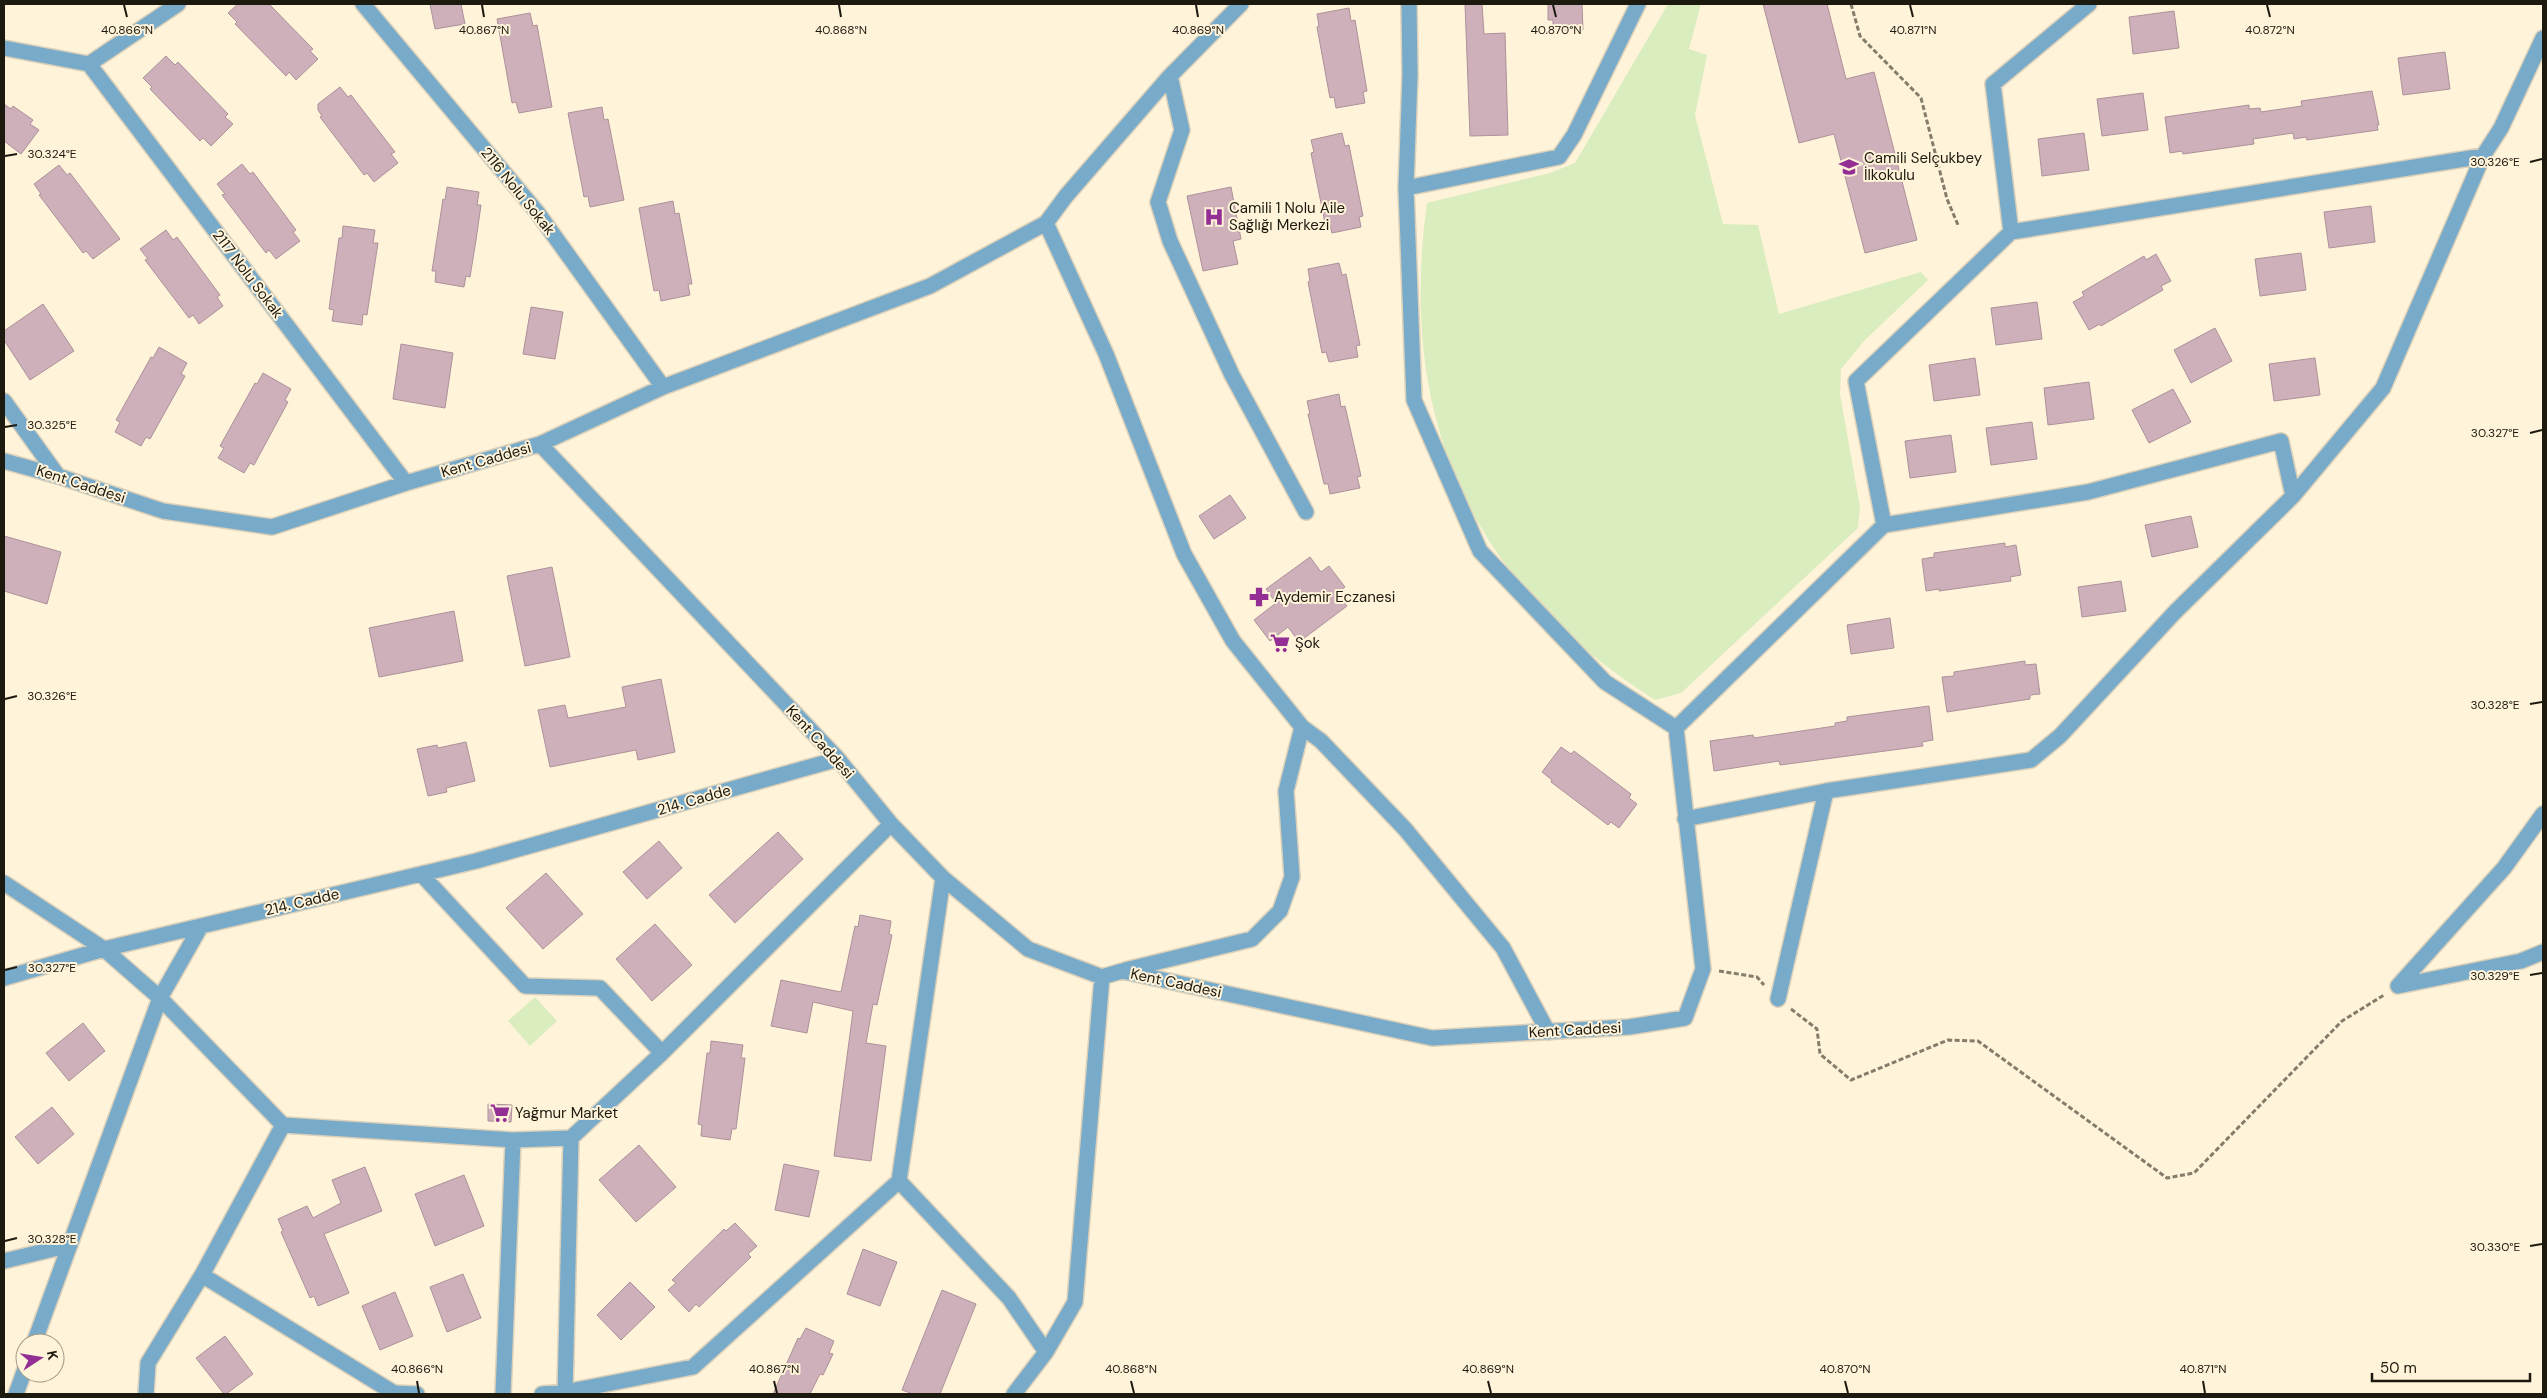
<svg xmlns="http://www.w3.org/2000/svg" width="2547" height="1398" viewBox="0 0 2547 1398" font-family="'DM Sans',sans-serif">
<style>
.green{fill:#daedbe}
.building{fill:#cdb0ba;stroke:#ad919b}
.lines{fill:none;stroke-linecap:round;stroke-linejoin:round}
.street-casing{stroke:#dbd0b9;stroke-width:18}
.path{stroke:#847d6b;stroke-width:3;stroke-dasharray:5 2.5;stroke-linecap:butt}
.street{stroke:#78aac9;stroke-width:15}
.ticks{fill:none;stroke:#1c190f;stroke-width:2}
.labels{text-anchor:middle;stroke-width:4;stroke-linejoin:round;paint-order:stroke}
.poi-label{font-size:15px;fill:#1c190f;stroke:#fff3d9;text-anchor:start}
.street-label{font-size:15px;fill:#1c190f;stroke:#fff3d9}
.ticks-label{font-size:12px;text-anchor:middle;fill:#1c190f;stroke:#fff3d9;stroke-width:4;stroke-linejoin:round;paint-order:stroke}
</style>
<rect width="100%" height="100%" fill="#fff3d9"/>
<path class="green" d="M1668,4H1701L1689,49L1707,55L1695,115L1723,224L1758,225L1779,314L1921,272L1928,280L1864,341L1841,369L1840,394L1860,507L1858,528L1681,693L1655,700C1471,584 1397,418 1427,203L1550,173L1575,163Z
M535,997L557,1021L530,1046L508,1021Z"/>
<path class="building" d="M238,4H269L313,49L310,51L318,59L296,80L289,72L286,76L235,24L237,22L228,13Z
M430,4H461L465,24L435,29Z
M1465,4H1482L1484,34L1505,33L1508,135L1470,136Z
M1548,4H1582L1583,30L1553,31V20H1548Z
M1763,4H1827L1846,79L1874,72L1917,240L1865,253L1834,134L1799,143Z
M1349,8L1351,21L1355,20L1367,91L1363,92L1365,103L1336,108L1334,97L1330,98L1317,27L1319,26L1317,14Z
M2174,11L2179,48L2133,54L2129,17Z
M530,13L533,26L537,25L552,107L519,113L516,102L512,103L497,19Z
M2445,52L2450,89L2403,95L2398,58Z
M166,56L175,65L178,62L228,114L225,117L233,124L211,146L203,138L200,141L150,89L152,87L143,78Z
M340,87L348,97L351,95L395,152L391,154L398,163L374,182L367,173L364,175L320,117L322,116L318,110V104Z
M2372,91L2379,125H2377L2378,130L2307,140L2306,137L2294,139L2293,133L2253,139L2254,144L2183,154L2182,151L2170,153L2165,117L2249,105V109L2260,108L2261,112L2302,106L2301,101Z
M2143,93L2148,130L2102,136L2097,99Z
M4,104L11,109L13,106L33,120L30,124L39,130L21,154L4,141Z
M602,107L604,120L608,119L624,200L590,207L588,196L584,197L568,113Z
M1342,133L1345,146L1349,145L1363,216L1359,217L1361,227L1332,233L1329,222L1325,223L1311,153L1314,152L1311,140Z
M2084,133L2089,170L2042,176L2038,139Z
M242,164L250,174L253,172L296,230L293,232L300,241L276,259L269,250L266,253L222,195L225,194L217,184Z
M59,165L67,175L70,173L120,239L93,259L86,251L83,253L39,195L41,194L34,184Z
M447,187L479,192L477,205H481L476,240L470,277L466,276L464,287L435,282L436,271H432L443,199L445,200Z
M1231,187L1241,239L1233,241L1238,264L1203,271L1187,196Z
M673,201L675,214L679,213L692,284H688L690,295L661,301L659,290L654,291L639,208Z
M2371,206L2375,242L2329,248L2324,212Z
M343,226L375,230L373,243H378L367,315L363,314L362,325L332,321L334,310L329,309L339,238H342Z
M166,230L173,240L177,237L220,295L217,297L223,306L199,324L193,315L189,318L145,260L148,259L140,249Z
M2301,253L2306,290L2260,296L2255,259Z
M2156,254L2171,281L2161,286L2163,290L2101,326L2100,324L2089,330L2073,302L2084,296L2082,292L2144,256L2146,260Z
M1339,263L1342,275L1346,274L1360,345L1356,346L1358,357L1329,362L1326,352L1322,353L1308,282L1310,281L1308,269Z
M2037,302L2042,339L1996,345L1991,308Z
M43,304L74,351L30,380L4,340V331Z
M531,307L563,312L555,359L523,354Z
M2215,328L2232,361L2191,383L2174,350Z
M401,344L453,353L445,408L393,399Z
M159,347L187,363L181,374L185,376L174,396L150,439L146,437L141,446L115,432L120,422L116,420L151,357L153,358Z
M1975,358L1980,395L1934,401L1929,365Z
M2315,358L2320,395L2274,401L2269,364Z
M263,373L291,389L285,400L288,402L254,465L250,463L244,473L218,458L224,448L220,446L255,383L257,384Z
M2089,382L2094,419L2048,425L2044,388Z
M2173,389L2191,422L2149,443L2132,410Z
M1339,394L1341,407L1345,406L1361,476L1357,477L1360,488L1330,494L1328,484H1324L1308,414H1310L1307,401Z
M2032,422L2037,459L1991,465L1986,428Z
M1951,435L1956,472L1910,478L1905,441Z
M1230,495L1246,518L1214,539L1199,516Z
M2191,516L2198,547L2152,557L2145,525Z
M4,536L61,552L47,604L4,591Z
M2005,543V547L2016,545L2021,575L2010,577L2011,581L1939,591V589L1926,591L1922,559L1934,557V553Z
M1310,557L1321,572L1329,566L1345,587L1337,593L1347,606L1299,642L1288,627L1270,641L1254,620L1276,603L1266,589Z
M552,567L570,657L525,666L507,576Z
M2121,581L2126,611L2082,617L2078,587Z
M454,611L463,661L379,677L369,628Z
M1890,618L1894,648L1851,654L1847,625Z
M2025,661V665L2036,664L2040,694L2030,695V699L1947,712L1942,677L1954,676V672Z
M661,679L675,752L638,760L636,750L550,767L538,710L565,705L568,718L626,707L622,687Z
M1929,706L1933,740L1922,742L1923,746L1780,765L1779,761L1714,771L1710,741L1753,735L1754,738L1835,726V723L1847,721V717Z
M466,742L475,781L446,788L447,792L428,796L417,749L437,745L438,748Z
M1561,747L1571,754L1574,751L1631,794L1629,798L1637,804L1619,828L1611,822L1608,825L1551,782L1552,780L1542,772Z
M778,832L803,859L735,923L709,895Z
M659,841L682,868L647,899L623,872Z
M546,873L583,914L543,949L506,908Z
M860,915L891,921L889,934L892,935L877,1005L873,1004L866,1043L886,1046L871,1161L834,1156L853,1011L813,1002L807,1033L771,1026L781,980L841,992L855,926L858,927Z
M655,924L692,965L652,1001L616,959Z
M83,1023L105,1051L69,1081L46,1053Z
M711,1041L743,1045L741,1058H745L736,1129H732L730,1140L701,1136L702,1125L698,1124L707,1053H710Z
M488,1104L512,1105L511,1122L488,1121Z
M52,1107L74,1134L38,1164L15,1137Z
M639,1145L676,1187L636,1222L599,1180Z
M784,1164L819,1171L809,1217L775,1210Z
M365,1167L382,1211L324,1234L349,1293L318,1306L314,1296L310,1298L281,1232L283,1231L278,1219L307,1206L313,1218L341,1203L332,1180Z
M464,1175L484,1226L435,1246L415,1194Z
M735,1223L757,1246L748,1254L751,1257L699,1307L696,1304L689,1312L668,1290L676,1283L672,1280L724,1229L726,1231Z
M863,1249L897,1262L880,1306L847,1294Z
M463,1274L481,1318L447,1332L430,1287Z
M630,1282L655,1307L621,1340L597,1315Z
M942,1290L976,1304L940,1394H913L902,1390Z
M395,1292L413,1336L380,1350L362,1306Z
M806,1328L834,1341L829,1353L833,1354L823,1375L820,1374L810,1394H773L798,1338L800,1339Z
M225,1336L253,1374L226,1394H224L196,1358Z"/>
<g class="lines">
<defs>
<path id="street" d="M363,4L537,212L663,387
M1409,4L1410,75L1406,188L1559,157L1574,135L1638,4
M4,48L89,64L178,4
M89,64L406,483
M1170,76L1182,130L1158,202L1170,241L1232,375L1306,512
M1406,188L1414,400L1480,551L1605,682L1676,728
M1046,223L1106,354L1184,554L1233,641L1302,727
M2011,232L2483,156
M4,401L58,476
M540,444L663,387L930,286L1046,223L1066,196L1170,76L1241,4
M4,461L58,476L163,511L272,527L406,483L540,444L838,759L891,824L943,878L1028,949L1102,977L1122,971L1432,1038L1629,1027L1685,1018L1703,969L1676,728L1884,525L2088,492L2281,441L2293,496L2175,612L2060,736L2031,760L1826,791L1685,819
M2293,496L2383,388L2483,156L2501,128L2543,38
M1884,525L1856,381L2011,232L1993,84L2089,4
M422,875L525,986L600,988L662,1053
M4,883L104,949L160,998L283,1125L513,1140L571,1138L565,1394
M1125,970L1252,939L1280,911L1292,877L1286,791L1302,727L1321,741L1405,829L1503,948L1548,1032
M4,978L104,949L201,926
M2398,986L2504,868L2543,814
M2398,986L2521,961L2543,952
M1778,999L1826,791
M571,1138L662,1053L891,824
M899,1181L1009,1298L1046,1352L1014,1394
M4,1261L70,1245
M202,1275L394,1393L417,1394
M34,1343L160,998L201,926L476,861L838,759
M1046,1352L1075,1302L1102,977
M16,1394L25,1369
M146,1394L148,1363L202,1275L283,1125
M503,1394L513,1140
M542,1394L565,1392L693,1367L899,1181L943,878"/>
</defs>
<use href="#street" class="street-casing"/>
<path class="path" d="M1851,4L1860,36L1921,98L1947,199L1958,225
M1719,971L1757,977L1764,985
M1791,1009L1817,1029L1820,1054L1851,1080L1948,1040L1978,1041L2167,1178L2194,1173L2342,1021L2384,995"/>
<use href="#street" class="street"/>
</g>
<path class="ticks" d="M124,5L127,17M482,5L484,17M839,5L841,17M1196,5L1198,17M1553,5L1556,17M1910,5L1913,17M2267,5L2270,17M5,156L17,154M2530,162L2542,159M5,427L17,425M2530,433L2542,430M5,699L17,696M2530,704L2542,702M5,970L17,967M2530,975L2542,973M5,1241L17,1238M2530,1246L2542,1244M417,1381L419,1393M774,1381L777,1393M1131,1381L1134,1393M1488,1381L1491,1393M1845,1381L1848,1393M2203,1381L2205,1393"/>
<defs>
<symbol id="school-bare" viewBox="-9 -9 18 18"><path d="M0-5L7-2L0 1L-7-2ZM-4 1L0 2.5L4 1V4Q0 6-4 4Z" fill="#932e94" stroke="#fff3d9" stroke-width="2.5" paint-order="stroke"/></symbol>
<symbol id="hospital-bare" viewBox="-9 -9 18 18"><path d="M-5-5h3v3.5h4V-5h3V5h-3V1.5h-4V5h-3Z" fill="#932e94" stroke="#fff3d9" stroke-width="2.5" paint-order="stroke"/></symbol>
<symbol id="pharmacy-bare" viewBox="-9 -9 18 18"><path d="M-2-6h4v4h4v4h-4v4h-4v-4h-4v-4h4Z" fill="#932e94" stroke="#fff3d9" stroke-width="2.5" paint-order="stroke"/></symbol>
<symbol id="supermarket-bare" viewBox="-9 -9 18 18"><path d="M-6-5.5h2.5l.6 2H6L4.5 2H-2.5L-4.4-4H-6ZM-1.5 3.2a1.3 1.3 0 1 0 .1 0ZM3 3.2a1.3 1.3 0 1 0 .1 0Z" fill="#932e94" stroke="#fff3d9" stroke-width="2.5" paint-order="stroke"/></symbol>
</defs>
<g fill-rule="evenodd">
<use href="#school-bare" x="1835" y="153" width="28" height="28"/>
<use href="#hospital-bare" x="1200" y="203" width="28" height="28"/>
<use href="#pharmacy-bare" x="1245" y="583" width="28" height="28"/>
<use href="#supermarket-bare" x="1266" y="629" width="28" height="28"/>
<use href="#supermarket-bare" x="486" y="1099" width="28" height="28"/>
</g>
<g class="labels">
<g class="poi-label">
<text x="1864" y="163">Camili Selçukbey<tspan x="1864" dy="17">İlkokulu</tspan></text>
<text x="1229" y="213">Camili 1 Nolu Aile<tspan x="1229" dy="17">Sağlığı Merkezi</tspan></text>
<text x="1274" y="602">Aydemir Eczanesi</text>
<text x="1295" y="648">Şok</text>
<text x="515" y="1118">Yağmur Market</text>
</g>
<g class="street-label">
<text transform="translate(518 191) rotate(51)" y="5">2116 Nolu Sokak</text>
<text transform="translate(248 274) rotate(53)" y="5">2117 Nolu Sokak</text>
<text transform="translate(486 460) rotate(-16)" y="5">Kent Caddesi</text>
<text transform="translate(81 484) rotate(18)" y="5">Kent Caddesi</text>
<text transform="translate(820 742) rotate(48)" y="5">Kent Caddesi</text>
<text transform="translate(694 800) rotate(-16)" y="5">214. Cadde</text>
<text transform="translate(302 902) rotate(-13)" y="5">214. Cadde</text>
<text transform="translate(1176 983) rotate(12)" y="5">Kent Caddesi</text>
<text transform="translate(1575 1030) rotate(-3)" y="5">Kent Caddesi</text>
</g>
</g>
<g class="ticks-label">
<text x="127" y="34">40.866°N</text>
<text x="484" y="34">40.867°N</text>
<text x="841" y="34">40.868°N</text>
<text x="1198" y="34">40.869°N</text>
<text x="1556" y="34">40.870°N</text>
<text x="1913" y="34">40.871°N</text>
<text x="2270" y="34">40.872°N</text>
<text x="52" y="158">30.324°E</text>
<text x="2495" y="166">30.326°E</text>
<text x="52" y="429">30.325°E</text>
<text x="2495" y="437">30.327°E</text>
<text x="52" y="700">30.326°E</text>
<text x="2495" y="709">30.328°E</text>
<text x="52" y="972">30.327°E</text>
<text x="2495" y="980">30.329°E</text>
<text x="52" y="1243">30.328°E</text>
<text x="2495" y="1251">30.330°E</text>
<text x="417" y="1373">40.866°N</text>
<text x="774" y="1373">40.867°N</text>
<text x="1131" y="1373">40.868°N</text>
<text x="1488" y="1373">40.869°N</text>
<text x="1845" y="1373">40.870°N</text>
<text x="2203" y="1373">40.871°N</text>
</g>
<rect width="2547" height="1398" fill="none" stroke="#1c190f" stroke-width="10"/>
<g transform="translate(40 1358) rotate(78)"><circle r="24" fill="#fff3d9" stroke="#a49c88"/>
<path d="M0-4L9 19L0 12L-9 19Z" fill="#932e94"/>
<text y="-8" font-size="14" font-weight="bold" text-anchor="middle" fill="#1c190f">K</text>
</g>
<path d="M2372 1373v8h158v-8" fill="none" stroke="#1c190f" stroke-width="2.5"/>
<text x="2380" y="1373" font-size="15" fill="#1c190f" stroke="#fff3d9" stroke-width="4" paint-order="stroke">50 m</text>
</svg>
